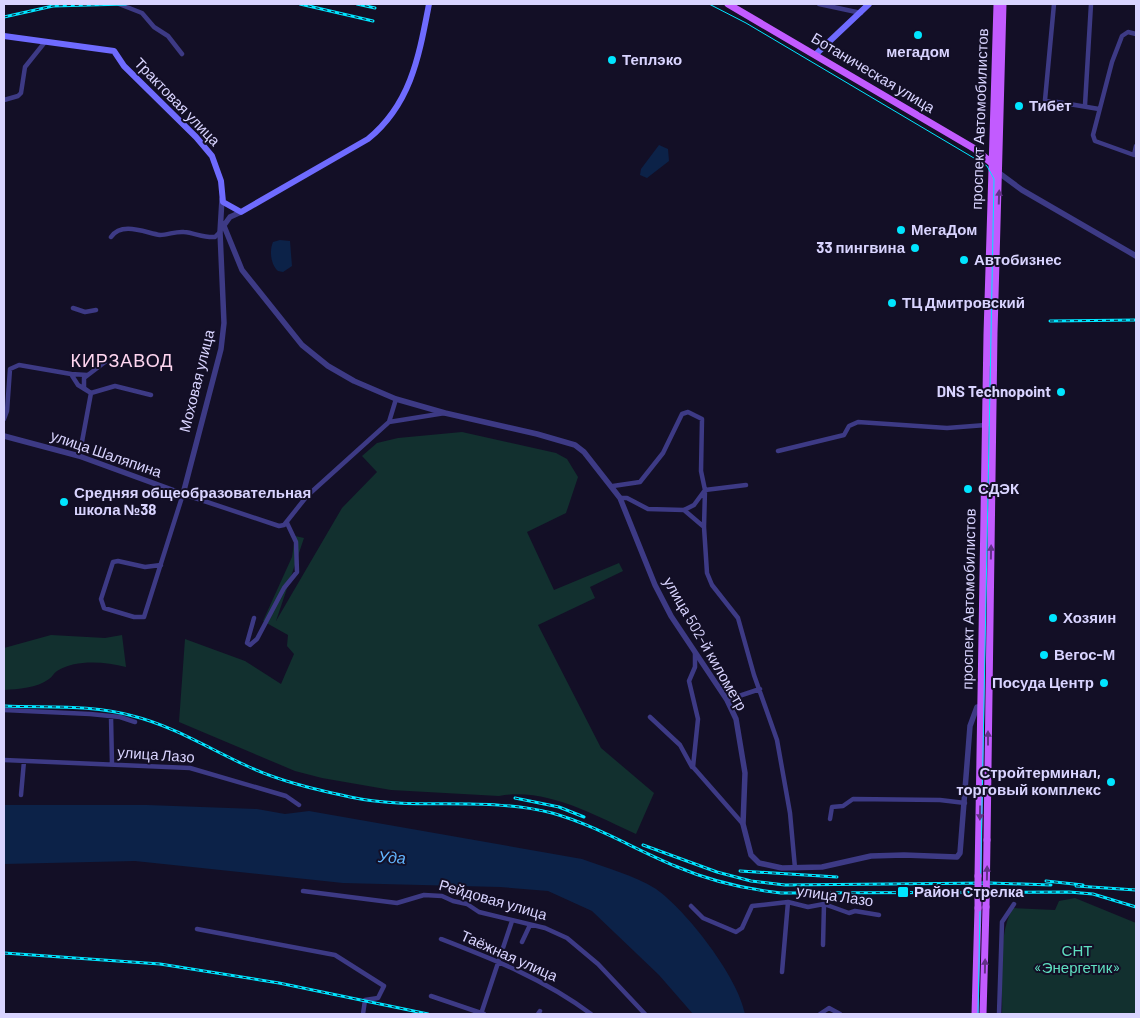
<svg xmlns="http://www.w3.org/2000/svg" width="1140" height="1018" viewBox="0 0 1140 1018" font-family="Barlow,sans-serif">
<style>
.green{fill:#12302f}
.water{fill:#0c2248}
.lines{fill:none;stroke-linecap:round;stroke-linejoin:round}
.minor{stroke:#3d3a85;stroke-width:4.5}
.tertiary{stroke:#3d3a85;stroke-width:5.5}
.secondary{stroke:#6f6bff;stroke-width:6}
.primary{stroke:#c25bff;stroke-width:7}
.tram{stroke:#00e5ff;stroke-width:1}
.rail-casing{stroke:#00e5ff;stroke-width:3}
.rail{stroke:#130f26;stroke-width:1;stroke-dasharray:4;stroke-linecap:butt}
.primary-bridge{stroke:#c25bff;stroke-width:7}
.oneway{fill:#623188}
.poi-dot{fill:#00e5ff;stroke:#130f26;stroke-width:2}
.labels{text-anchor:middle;stroke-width:4;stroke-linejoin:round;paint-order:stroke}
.poi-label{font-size:15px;font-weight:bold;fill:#d9d4ff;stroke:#130f26;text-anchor:start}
.street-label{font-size:15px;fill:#d9d4ff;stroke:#130f26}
.park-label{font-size:15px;fill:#5fe0c0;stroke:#130f26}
.water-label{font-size:16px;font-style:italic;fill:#62b6ff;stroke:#130f26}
.quarter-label{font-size:18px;letter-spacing:1px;fill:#ffd6f0;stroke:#130f26}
</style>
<rect width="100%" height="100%" fill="#130f26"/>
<path class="green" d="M462,432L556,453L567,459L578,477L566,513L527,532L554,590L619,563L623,571L590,587L595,598L538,625L601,748L654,793L636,834C594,815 546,787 499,796L391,790L322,778L295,771L179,722L185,639L245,661L281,684L294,654L287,646L288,635L263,621L292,557L295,536L304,538L276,621L342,508L377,472L362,456L377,443L398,438Z
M51,635L105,638L122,635L126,667C105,662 77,659 57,671C54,673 52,677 49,679C37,688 18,689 4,690V648Z
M1075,898L1136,923V1014H1002C1003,984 997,934 1013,908L1055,910L1059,901Z"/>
<path class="water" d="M659,145L668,149L669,161L647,178L640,175L641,169Z
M280,240L290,241L292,266L283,272L278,271C271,265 269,251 273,242Z
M4,805H147L257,809L285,814L309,811L582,859C606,868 634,875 656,889C687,911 738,977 745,1014H693L659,975L592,911L548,891L500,887L343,883L135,861L4,864Z"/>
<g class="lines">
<path class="minor" d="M119,4L142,13L154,27L168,36L182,54
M819,4L861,13
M1054,4L1045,100L1099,109
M1136,34L1128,32L1122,36L1112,62L1093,135L1095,141L1134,155L1136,146
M4,100L18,96L21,93L25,67L45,42
M1085,105L1091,4
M111,237C122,221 146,233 160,235C168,235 176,231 184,232C195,233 204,238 215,237L220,232
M73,308L85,312L96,310
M71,374L87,375
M4,419L7,411L10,369L19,365L71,374L78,385L91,393L115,386L151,395
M389,422L396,399
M81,447L91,393L84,388V378L105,362
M778,451L844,435L849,426L858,422L947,428L986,425
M613,486L640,482L663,453L682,414L688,412L702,419L701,471L705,490L704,527L707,573L712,585L738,618L754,675L777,740L790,813L795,868
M620,498H627L648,509L684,510L694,505L705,490L746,485
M684,510L704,527
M161,565L145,567L118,561L113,562L101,599L104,608L134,617H144L183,494L279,526L284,525L307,496L389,422L445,413
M254,618L247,643L250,645L257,639L284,588L297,572L296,542L287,523
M695,652V667L689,681L698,719L693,767L743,824
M727,700L760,689
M4,710L90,714L120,717L135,722
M111,717L112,764
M650,717L680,745L692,767
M4,760L190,768L286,796L299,805
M21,795L24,761
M830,819L832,807L843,806L853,799L940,800L965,803
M303,891L397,903L424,895L442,896L453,901L467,904L479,912L545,928L567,938L598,964L645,1014
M691,906L703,918L736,932L742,928L752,906L788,902L808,907L824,904L849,913L855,911L879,915
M197,929L335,955L384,986L378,998L365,1000L363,1014
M441,939C495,960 544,979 591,1014
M522,942L530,925
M823,945L824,904
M782,972L788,902
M431,996L484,1014
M481,1014L512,921
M538,1014L540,1011
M820,1014L829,1008L840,1014
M999,1014L1002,922L1014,904"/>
<path class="tertiary" d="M999,173L1022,190L1136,256
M224,226L242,270L302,345L328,366L354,381L396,399L445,413L537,434L575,445L584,452L620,498L655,585L671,616L727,700L736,719L745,773L743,824L751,855L759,863L782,868L822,867L871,856L904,855L957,857L960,853L970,726L977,707H981
M222,228L230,217L241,212
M4,436L79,456L183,494L221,349L224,323L220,232L222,199"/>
<path class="secondary" d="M4,36L114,51L124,66L196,137L212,156L221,181L223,202L241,212L368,139C411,104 419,56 429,4
M815,55L869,4"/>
<path class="primary" d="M728,4L975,149L995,166
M987,840L994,333L1003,4
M978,876L987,334L997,4
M975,1014L978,908
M983,1014L986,907"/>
<path class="tram" d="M709,4L746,23L979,161L987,166L994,179L978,1014"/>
<defs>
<path id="rail" d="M300,4L373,21
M357,4L375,8
M4,17L53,6L126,4
M1050,321L1136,320
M4,706C47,708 91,704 133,716C173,726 208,748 245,765C278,781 314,789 350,797C416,811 485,796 552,813C595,825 634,849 675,866C710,881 744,889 781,893L1069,892L1093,894L1136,907
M515,798L559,807L584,817
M643,845L717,872L751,881L785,885L990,883L1051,885
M740,871L837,877
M1046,881L1083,885
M1076,886L1136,890
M4,953L160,964L279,983L428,1014"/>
</defs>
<use href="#rail" class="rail-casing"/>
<use href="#rail" class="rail"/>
<path class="primary-bridge" d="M986,907L987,840
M978,908V876"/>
</g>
<defs><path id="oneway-solid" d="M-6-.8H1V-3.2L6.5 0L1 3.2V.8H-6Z" transform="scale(1.25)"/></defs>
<g class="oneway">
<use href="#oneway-solid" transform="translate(999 197) rotate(-88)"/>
<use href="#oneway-solid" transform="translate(991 552) rotate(-89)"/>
<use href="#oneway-solid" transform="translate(988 738) rotate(-90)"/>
<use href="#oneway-solid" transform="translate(980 813) rotate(91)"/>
<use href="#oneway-solid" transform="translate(987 873) rotate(-89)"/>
<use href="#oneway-solid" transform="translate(985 966) rotate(-89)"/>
</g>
<g class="poi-dot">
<circle cx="918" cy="35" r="5"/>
<circle cx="612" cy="60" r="5"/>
<circle cx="1019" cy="106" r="5"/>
<circle cx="901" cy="230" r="5"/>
<circle cx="915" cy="248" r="5"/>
<circle cx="964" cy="260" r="5"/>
<circle cx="892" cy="303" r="5"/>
<circle cx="1061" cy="392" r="5"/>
<circle cx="968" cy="489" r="5"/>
<circle cx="64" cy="502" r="5"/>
<circle cx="1053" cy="618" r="5"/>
<circle cx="1044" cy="655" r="5"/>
<circle cx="1104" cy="683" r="5"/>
<circle cx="1111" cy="782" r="5"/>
<rect x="897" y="886" width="12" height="12" rx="2.5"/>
</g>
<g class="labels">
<g class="poi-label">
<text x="918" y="57" text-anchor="middle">мегадом</text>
<text x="622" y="65">Теплэко</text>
<text x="1029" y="111">Тибет</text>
<text x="911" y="235">МегаДом</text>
<text x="905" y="253" text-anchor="end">33 пингвина</text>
<text x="974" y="265">Автобизнес</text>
<text x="902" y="308">ТЦ Дмитровский</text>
<text x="1051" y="397" text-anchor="end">DNS Technopoint</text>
<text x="978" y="494">СДЭК</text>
<text x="74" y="498">Средняя общеобразовательная<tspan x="74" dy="17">школа №38</tspan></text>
<text x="1063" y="623">Хозяин</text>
<text x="1054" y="660">Вегос-М</text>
<text x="1094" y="688" text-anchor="end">Посуда Центр</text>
<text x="1101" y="778" text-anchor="end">Стройтерминал,<tspan x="1101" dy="17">торговый комплекс</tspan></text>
<text x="914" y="897">Район Стрелка</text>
</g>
<g class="street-label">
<text transform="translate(873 73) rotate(31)" y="5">Ботаническая улица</text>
<text transform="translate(177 102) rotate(46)" y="5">Трактовая улица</text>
<text transform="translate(980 119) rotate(-88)" y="5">проспект Автомобилистов</text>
<text transform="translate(197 381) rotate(-76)" y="5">Моховая улица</text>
<text transform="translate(106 454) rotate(19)" y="5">улица Шаляпина</text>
<text transform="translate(969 599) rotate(-89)" y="5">проспект Автомобилистов</text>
<text transform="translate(705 644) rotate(60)" y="5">улица 502-й километр</text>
<text transform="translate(156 755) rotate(4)" y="5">улица Лазо</text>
<text transform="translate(835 896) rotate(8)" y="5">улица Лазо</text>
<text transform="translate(493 900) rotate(16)" y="5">Рейдовая улица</text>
<text transform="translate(509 956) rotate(24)" y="5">Таёжная улица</text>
</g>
<g class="park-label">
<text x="1077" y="956">СНТ<tspan x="1077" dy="17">«Энергетик»</tspan></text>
</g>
<g class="water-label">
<text transform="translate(392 857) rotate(4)" y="6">Уда</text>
</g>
<g class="quarter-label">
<text x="122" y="367">КИРЗАВОД</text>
</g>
</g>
<rect width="1140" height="1018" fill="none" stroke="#d9d4ff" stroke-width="10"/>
</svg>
